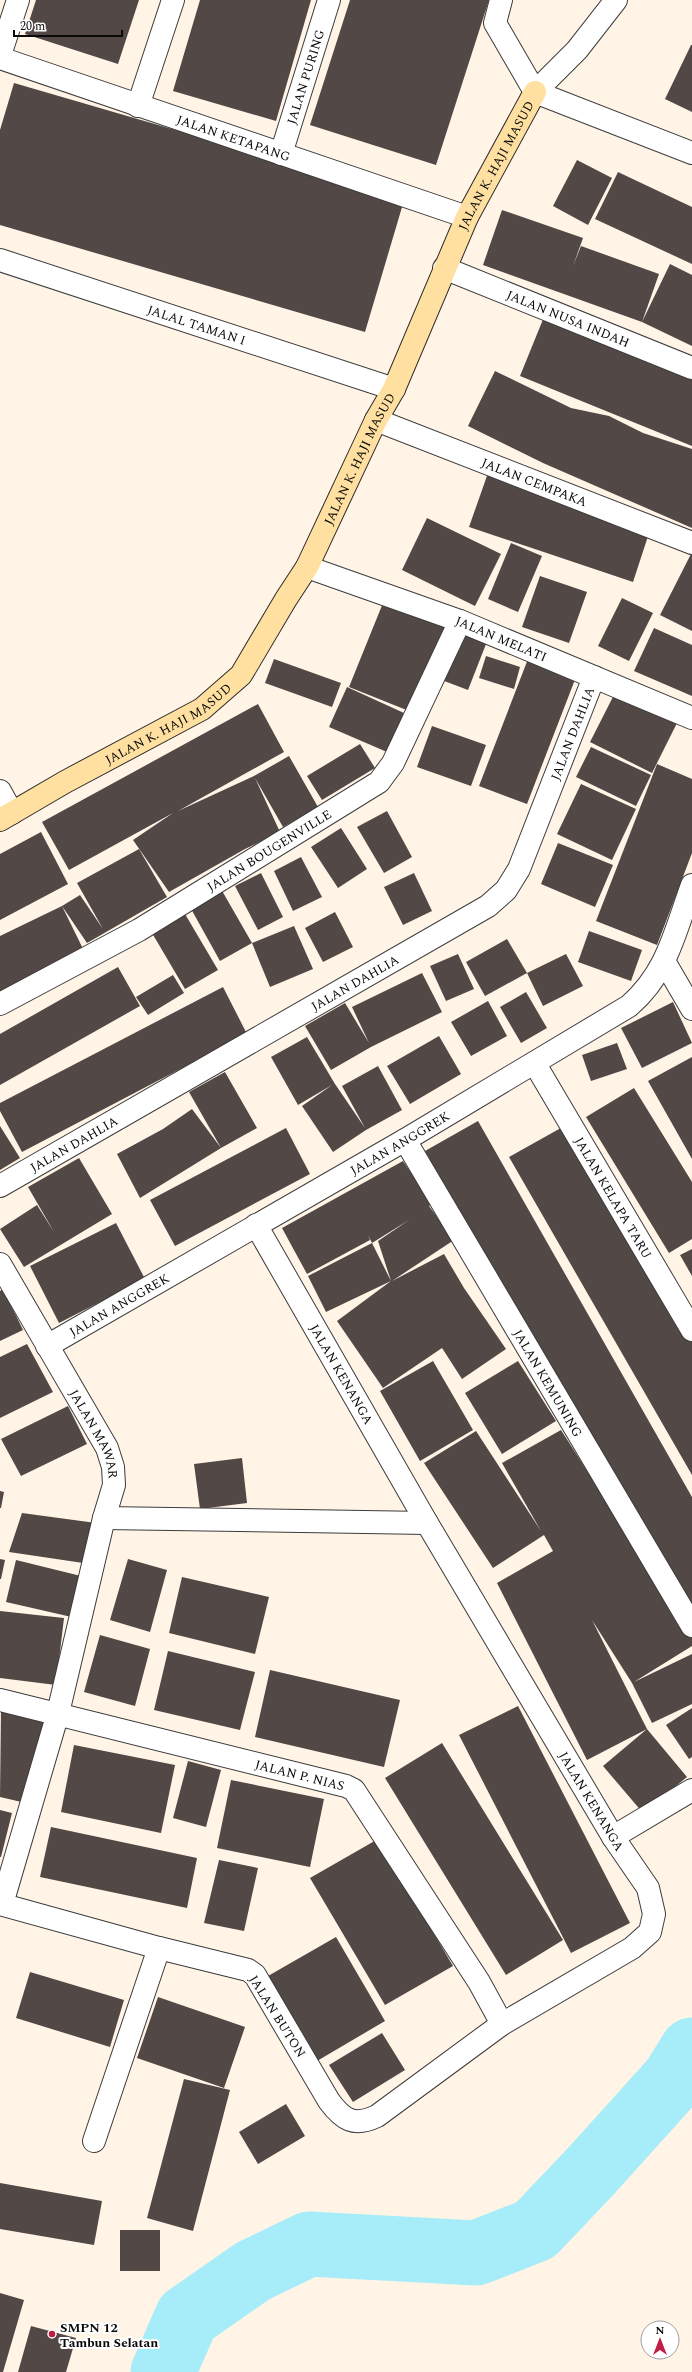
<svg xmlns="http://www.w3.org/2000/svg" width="692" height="2372" viewBox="0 0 692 2372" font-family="Spectral,serif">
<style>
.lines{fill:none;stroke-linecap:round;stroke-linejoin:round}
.river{stroke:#a7edf9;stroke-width:65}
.building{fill:#524845}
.street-casing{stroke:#3c3c3c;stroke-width:24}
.secondary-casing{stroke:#2b2b2b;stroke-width:24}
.street{stroke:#fff;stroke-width:22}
.secondary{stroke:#ffe0a1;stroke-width:22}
.poi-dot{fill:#bf1c47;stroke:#fff;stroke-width:1.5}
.labels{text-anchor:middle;stroke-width:4;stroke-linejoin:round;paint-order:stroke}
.street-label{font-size:13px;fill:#090909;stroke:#fff}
.poi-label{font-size:13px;font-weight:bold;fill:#090909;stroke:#fff;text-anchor:start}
</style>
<rect width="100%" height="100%" fill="#fff4e6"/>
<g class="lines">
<path class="river" d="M163,2372L187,2317L253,2271L309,2244L476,2253L535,2230L592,2170L674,2079L692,2050"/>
</g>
<path class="building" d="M36,0H139L118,64L25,34Z
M200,0H311L276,121L173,91Z
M350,0H489L436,165L310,125Z
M691,45H692V112L665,99Z
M14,83L405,197L365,332L0,225V130Z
M577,160L612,178L588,225L553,206Z
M618,172L692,207V264L595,219Z
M502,210L583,238L573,266L581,246L659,274L642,322L670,264L692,275V346L642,322L483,265Z
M546,312L692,371V446L520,376Z
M495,371L571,408L609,416L643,433L692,449V528L543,463L468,426Z
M488,473L651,527L633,582L469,527Z
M427,518L501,554L475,606L402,570Z
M511,543L542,556L518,612L488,599Z
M692,552V631L660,615Z
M540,576L587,592L569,643L522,627Z
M385,598L451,624L414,713L349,687Z
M622,598L653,613L629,661L598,646Z
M458,628L488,639L468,690L439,679Z
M654,628L692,645V696L634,671Z
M486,656L520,667L514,689L479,678Z
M274,659L341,683L332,707L265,683Z
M528,659L576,677L527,804L479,786Z
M347,687L404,713L387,752L329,727Z
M618,687L680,717L652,773L590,742Z
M258,704L284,752L178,811L254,776L289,756L318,807L283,827L255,778L280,832L245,849L169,892L133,840L173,813L69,870L42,822Z
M432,726L486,745L471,786L417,767Z
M360,744L375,768L322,800L307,776Z
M591,747L651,775L636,806L576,777Z
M657,764L692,779V853L657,945L596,921Z
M581,784L636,809L612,860L557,834Z
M387,811L412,857L384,873L357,827Z
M341,828L367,869L338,888L311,847Z
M41,832L68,884L0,920V854Z
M558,843L613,865L595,907L541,884Z
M139,849L167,897L87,943L62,906L87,957L0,998V936L62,906L80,895L103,929L77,883Z
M301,857L322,897L293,911L274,871Z
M261,873L283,917L258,930L235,886Z
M414,873L432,911L403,925L384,887Z
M221,889L252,943L220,961L190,907Z
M335,912L353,947L323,962L305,928Z
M185,914L218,970L185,989L152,933Z
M294,926L313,969L270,987L252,943Z
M589,931L642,950L631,981L578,962Z
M507,939L527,973L485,996L466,962Z
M458,954L474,989L446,1001L430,966Z
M566,954L583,986L543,1006L527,973Z
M118,967L140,1006L0,1085V1034Z
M422,973L442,1012L371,1047L331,1070L305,1026L345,1003L369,1043L352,1007Z
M173,975L184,993L148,1015L136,997Z
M223,987L247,1034L22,1152L0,1111V1103Z
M526,992L547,1028L521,1043L500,1007Z
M488,1001L507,1036L471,1056L451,1022Z
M673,1002L692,1043L642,1068L621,1028Z
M439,1036L461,1074L410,1104L387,1066Z
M307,1037L335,1084L365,1128L342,1086L378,1066L402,1110L366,1130L333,1152L302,1106L332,1085L298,1105L271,1057Z
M617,1043L627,1069L591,1081L582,1055Z
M692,1057V1159L648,1081Z
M225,1072L257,1128L221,1148L189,1092Z
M634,1088L692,1182V1239L669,1253L586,1117Z
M192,1109L221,1148L140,1198L117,1154L163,1129Z
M478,1121L692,1497V1620L425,1151Z
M568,1124L692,1340V1475L509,1157Z
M0,1126L20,1158L0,1170Z
M286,1128L310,1174L175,1246L150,1200Z
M79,1158L112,1214L24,1267L0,1229L37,1205L54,1232L28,1187Z
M403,1161L432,1204L429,1206L454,1240L392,1281L444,1254L464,1288L506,1349L462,1379L442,1348L383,1388L337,1321L391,1281L326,1312L308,1276L372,1243L391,1281L378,1241L409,1220L372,1243L368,1235L370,1240L307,1274L282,1228Z
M116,1223L145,1279L59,1323L30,1266Z
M692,1249V1276L680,1255Z
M3,1289L23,1330L0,1341V1291Z
M27,1344L53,1392L0,1418V1357Z
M433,1361L473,1430L420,1461L380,1391Z
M518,1361L556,1421L502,1454L465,1393Z
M68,1406L87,1444L21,1476L1,1439Z
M561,1430L692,1636V1646L634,1682L692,1654V1704L652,1723L632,1683L592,1620L647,1729L687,1777L643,1813L603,1766L647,1729L587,1760L497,1583L553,1551L544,1535L493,1568L424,1463L476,1431L541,1531L502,1463Z
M242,1458L247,1503L200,1509L194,1464Z
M0,1491L4,1492L1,1508H0Z
M22,1513L96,1523L90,1564L9,1552Z
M0,1559L5,1560L1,1579H0Z
M128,1559L167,1570L150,1632L110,1620Z
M16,1560L85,1577L76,1618L6,1602Z
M182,1577L269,1597L255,1654L169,1633Z
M0,1611L64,1618L56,1685L0,1678Z
M100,1635L150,1649L135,1706L84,1692Z
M168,1651L255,1672L240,1730L154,1710Z
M270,1670L400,1700L384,1767L255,1737Z
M518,1706L630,1923L571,1953L459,1735Z
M692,1708V1757L689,1759L666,1725Z
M1,1710L49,1721L30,1804L0,1797Z
M442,1743L563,1940L506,1975L385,1778Z
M74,1745L175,1765L161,1833L61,1812Z
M188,1761L221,1770L206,1827L173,1818Z
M231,1780L324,1799L310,1867L217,1848Z
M0,1810L12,1813L1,1857H0Z
M51,1827L197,1858L187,1908L40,1877Z
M378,1839L453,1966L385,2005L310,1878Z
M219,1860L258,1868L244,1931L204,1923Z
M336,1937L385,2021L317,2061L268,1976Z
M30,1972L124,2000L110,2047L16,2018Z
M158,1997L245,2027L224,2088L137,2058Z
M382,2033L405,2070L353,2102L329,2065Z
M184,2079L230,2090L193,2231L147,2218Z
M286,2104L305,2136L258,2164L239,2132Z
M0,2183L102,2201L94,2245L0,2229Z
M120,2230H160V2271H120Z
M0,2293L24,2300L3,2372H0Z
M31,2326L76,2338L66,2372H18Z"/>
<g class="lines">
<defs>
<g id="street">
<path d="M501,0L495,23L535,92"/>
<path d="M0,55L18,0"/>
<path id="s1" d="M0,58L467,217"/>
<path d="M535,92L692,153"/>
<path d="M535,92L577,50L616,0"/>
<path d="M138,106L173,0"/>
<path id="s2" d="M281,154L329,0"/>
<path id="s3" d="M0,260L394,389"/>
<path id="s4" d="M444,268L692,368"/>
<path id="s5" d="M376,420L692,543"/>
<path id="s6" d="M307,567L460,621L692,718"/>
<path d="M0,791L12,813"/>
<path d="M664,961L692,1009"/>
<path id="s7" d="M0,1004L139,930L379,782L393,763L460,621"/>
<path id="s8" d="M535,1064L692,1330"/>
<path id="s9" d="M405,1140L692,1626"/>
<path id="s10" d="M0,1186L488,906L506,890L519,869L594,677"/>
<path id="s11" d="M0,1264L107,1448L113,1467L114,1485L104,1518L58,1713L2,1904"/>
<path id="s12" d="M47,1346L405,1140L629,1006C668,972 675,931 692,885"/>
<path d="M104,1518L427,1523"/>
<path id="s13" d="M0,1700L346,1786L354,1790L479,1982L502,2024"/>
<path d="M613,1837L692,1790"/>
<path d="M0,1904L159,1948L248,1970L255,1975L329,2101C343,2120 354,2127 377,2116L502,2024L632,1948L650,1932L654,1914L648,1888L613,1837L427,1523L256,1225"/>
<path d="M94,2141L159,1948"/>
</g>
<g id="secondary">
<path id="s14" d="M0,820L65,782L202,709L241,675L286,599L307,567L376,420L394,389L467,217L535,92"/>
</g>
</defs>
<use href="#street" class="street-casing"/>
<use href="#secondary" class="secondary-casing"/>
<use href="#street" class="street"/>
<use href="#secondary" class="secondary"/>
</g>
<circle class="poi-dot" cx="52" cy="2334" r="4"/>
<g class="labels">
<g class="street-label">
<text dy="5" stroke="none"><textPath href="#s2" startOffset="81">JALAN PURING</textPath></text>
<text dy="5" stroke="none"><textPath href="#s1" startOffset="247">JALAN KETAPANG</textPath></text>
<text dy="5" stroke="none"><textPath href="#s14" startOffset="853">JALAN K. HAJI MASUD</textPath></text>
<text dy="5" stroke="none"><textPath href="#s4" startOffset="134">JALAN NUSA INDAH</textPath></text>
<text dy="5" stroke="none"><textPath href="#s3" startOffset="207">JALAL TAMAN I</textPath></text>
<text dy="5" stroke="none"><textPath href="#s14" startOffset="529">JALAN K. HAJI MASUD</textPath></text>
<text dy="5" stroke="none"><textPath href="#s5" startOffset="170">JALAN CEMPAKA</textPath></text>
<text dy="5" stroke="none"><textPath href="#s6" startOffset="207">JALAN MELATI</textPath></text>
<text dy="5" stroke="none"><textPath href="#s14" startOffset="194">JALAN K. HAJI MASUD</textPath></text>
<text dy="5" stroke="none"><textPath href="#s10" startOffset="757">JALAN DAHLIA</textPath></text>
<text dy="5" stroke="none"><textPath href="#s7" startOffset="310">JALAN BOUGENVILLE</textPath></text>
<text dy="5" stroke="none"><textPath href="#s10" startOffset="409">JALAN DAHLIA</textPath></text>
<text dy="5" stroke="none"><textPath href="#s12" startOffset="407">JALAN ANGGREK</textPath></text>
<text dy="5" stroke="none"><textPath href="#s10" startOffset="85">JALAN DAHLIA</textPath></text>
<text dy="5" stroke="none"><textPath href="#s8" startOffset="155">JALAN KELAPA TARU</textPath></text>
<text dy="5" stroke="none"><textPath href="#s12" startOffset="83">JALAN ANGGREK</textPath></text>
<text transform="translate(342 1374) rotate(60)" y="5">JALAN KENANGA</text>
<text dy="5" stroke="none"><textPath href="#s9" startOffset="282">JALAN KEMUNING</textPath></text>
<text dy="5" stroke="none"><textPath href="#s11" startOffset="195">JALAN MAWAR</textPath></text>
<text dy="5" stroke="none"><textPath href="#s13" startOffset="309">JALAN P. NIAS</textPath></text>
<text transform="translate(592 1801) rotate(59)" y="5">JALAN KENANGA</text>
<text transform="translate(278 2016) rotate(58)" y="5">JALAN BUTON</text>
</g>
<g class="poi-label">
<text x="60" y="2332">SMPN 12<tspan x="60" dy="15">Tambun Selatan</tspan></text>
</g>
</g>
<g transform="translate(660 2340)"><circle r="19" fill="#ffffff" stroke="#9d9d9d"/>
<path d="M0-3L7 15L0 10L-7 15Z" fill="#bf1c47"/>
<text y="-6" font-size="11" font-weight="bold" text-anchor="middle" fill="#090909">N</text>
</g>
<path d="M14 30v6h108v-6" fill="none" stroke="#090909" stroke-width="2"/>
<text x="20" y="30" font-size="12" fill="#090909" stroke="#ffffff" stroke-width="3" paint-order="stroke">20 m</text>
</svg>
